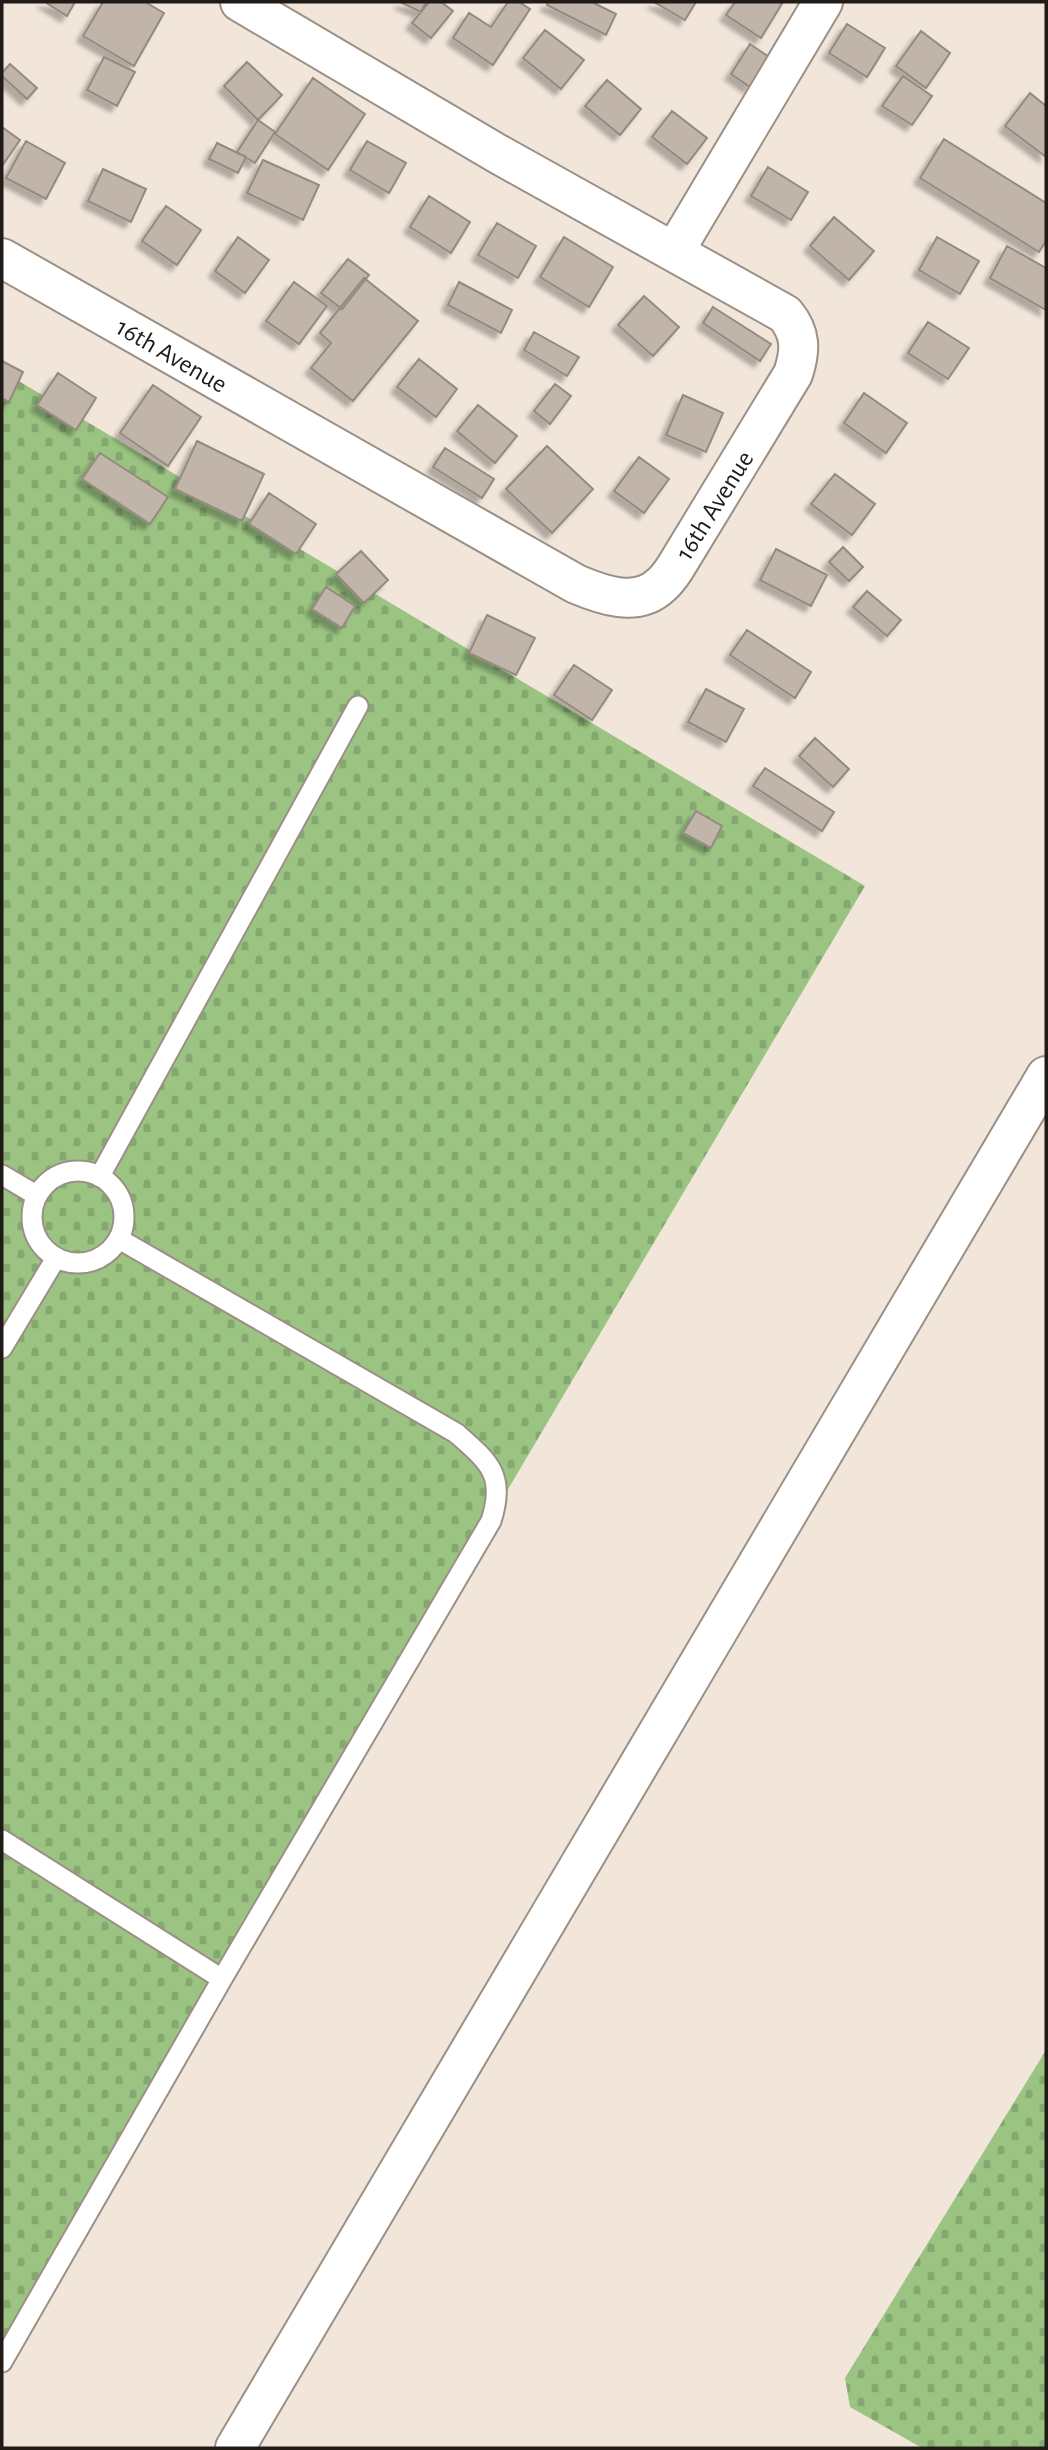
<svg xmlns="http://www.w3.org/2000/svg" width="1048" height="2450" viewBox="0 0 1048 2450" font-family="'Alegreya Sans',sans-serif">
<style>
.cemetery{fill:url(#cemetery-stones)}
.building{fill:#c1b5aa;stroke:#958a7f;stroke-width:2;filter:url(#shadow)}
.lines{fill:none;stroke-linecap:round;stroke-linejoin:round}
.lane-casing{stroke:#9c9086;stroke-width:23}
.street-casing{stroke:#9c9086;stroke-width:42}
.highway-casing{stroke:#9c9086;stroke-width:42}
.lane{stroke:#fff;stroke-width:19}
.street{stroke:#fff;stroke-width:38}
.highway{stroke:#fff;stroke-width:38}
.labels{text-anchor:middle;stroke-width:6;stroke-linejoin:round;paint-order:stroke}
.street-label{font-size:26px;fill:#201b17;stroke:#fff}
</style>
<defs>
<pattern id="cemetery-stones" width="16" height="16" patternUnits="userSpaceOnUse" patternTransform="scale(1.75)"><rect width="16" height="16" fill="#9bc482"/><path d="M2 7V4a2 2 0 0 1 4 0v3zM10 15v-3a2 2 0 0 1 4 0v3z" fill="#85a870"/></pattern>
<filter id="shadow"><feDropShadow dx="-6" dy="6" stdDeviation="2" flood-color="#0004"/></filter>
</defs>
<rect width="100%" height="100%" fill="#f2e6db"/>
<path class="cemetery" d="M2,371L865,886L2,2344Z
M1046,2050V2448H922L850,2407L845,2378Z"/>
<path class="building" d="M45,2H75L67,16Z
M103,2H145L164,13L134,66L83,36Z
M400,2H426L421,12Z
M429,2H441L453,11L431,38L412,23Z
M508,2H519L530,9L493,65L453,38L469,13L491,27Z
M548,2H592L616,14L606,35L547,5Z
M654,2H696L685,20Z
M735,2H783L761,38L726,15Z
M847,24L885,48L867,77L829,53Z
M545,30L584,60L561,89L523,58Z
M921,31L950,53L926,88L896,66Z
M750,44L769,57L750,87L731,74Z
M104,57L135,72L117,106L87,90Z
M247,62L282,95L258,120L224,86Z
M10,64L37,88L27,99L2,76V73Z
M903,76L932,96L912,125L882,106Z
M313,78L365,114L328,170L275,134Z
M607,80L641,109L620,135L585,106Z
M1030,93L1046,106V157L1005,126Z
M672,111L707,138L687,164L652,137Z
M258,120L275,132L255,163L237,152Z
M2,127L20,140L2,166Z
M944,139L1046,203V241L1039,252L920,178Z
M26,141L65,163L46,199L6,178Z
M367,141L406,163L389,193L350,170Z
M217,143L246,157L238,173L209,159Z
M263,160L319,185L303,220L247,193Z
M768,167L808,192L791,220L751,196Z
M103,169L146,189L131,222L88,201Z
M429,196L470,222L451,253L410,227Z
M166,206L201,230L177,265L142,241Z
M834,217L874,251L849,280L810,246Z
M497,223L536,246L518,278L478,255Z
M238,237L269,260L245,293L215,271Z
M564,237L613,267L589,307L540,277Z
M937,237L979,261L960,294L919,270Z
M1007,246L1046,268V310L990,278Z
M348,259L369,275L342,309L321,293Z
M364,278L418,321L353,401L311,368L331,343L320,333Z
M294,282L327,306L299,344L266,321Z
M459,282L512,310L501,333L448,305Z
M644,296L679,327L653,356L618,325Z
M713,307L771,344L760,361L703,323Z
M928,322L969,348L948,379L908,353Z
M534,332L579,357L567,376L524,350Z
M419,359L457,389L436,417L397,387Z
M2,361L23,372L9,402L2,398Z
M58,373L96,398L76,430L37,405Z
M555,384L571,396L550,424L534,411Z
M153,385L201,417L168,466L120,433Z
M864,393L907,423L886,453L844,423Z
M683,395L723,413L706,452L666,435Z
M478,405L517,436L495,463L457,431Z
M197,441L264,474L242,521L175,489Z
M547,446L593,489L552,533L506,489Z
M445,448L494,479L482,498L433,467Z
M100,453L168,497L150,524L82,479Z
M639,457L669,479L644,513L614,491Z
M835,474L875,504L852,535L811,504Z
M269,493L316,524L296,554L249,524Z
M843,547L863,567L849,581L829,562Z
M776,549L827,575L811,606L760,580Z
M361,551L388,580L364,603L336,574Z
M326,587L355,606L342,628L312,609Z
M867,591L901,620L887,636L853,607Z
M487,615L535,638L516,675L469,653Z
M747,630L811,672L795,698L730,655Z
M574,665L612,690L592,720L554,695Z
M706,689L744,709L726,742L688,722Z
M815,738L849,769L833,787L799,756Z
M765,768L834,812L822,831L753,786Z
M696,811L722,826L711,848L683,833Z"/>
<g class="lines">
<defs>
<path id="lane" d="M32 1217a46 46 0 1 1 92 0a46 46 0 1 1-92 0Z
M2,1175L36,1195
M100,1176L358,706
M2,1348L56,1258
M2,1840L222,1979
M2,2362L222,1979L491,1521C506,1475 489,1462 456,1433L119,1239"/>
<path id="street" d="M674,252L823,2
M2,258L576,584C602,595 637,608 661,585C666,581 671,574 675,568L793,374C801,350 801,333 785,314L498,154L240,2"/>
<path id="highway" d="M235,2448L1046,1076"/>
</defs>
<use href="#lane" class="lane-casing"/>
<use href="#street" class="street-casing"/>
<use href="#highway" class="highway-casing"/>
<use href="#lane" class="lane"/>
<use href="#street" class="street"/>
<use href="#highway" class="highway"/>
</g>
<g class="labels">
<g class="street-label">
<text transform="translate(172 355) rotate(30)" y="9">16th Avenue</text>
<text transform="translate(714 505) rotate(-58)" y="9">16th Avenue</text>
</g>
</g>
<rect width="1048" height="2450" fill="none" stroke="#201b17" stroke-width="7"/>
</svg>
